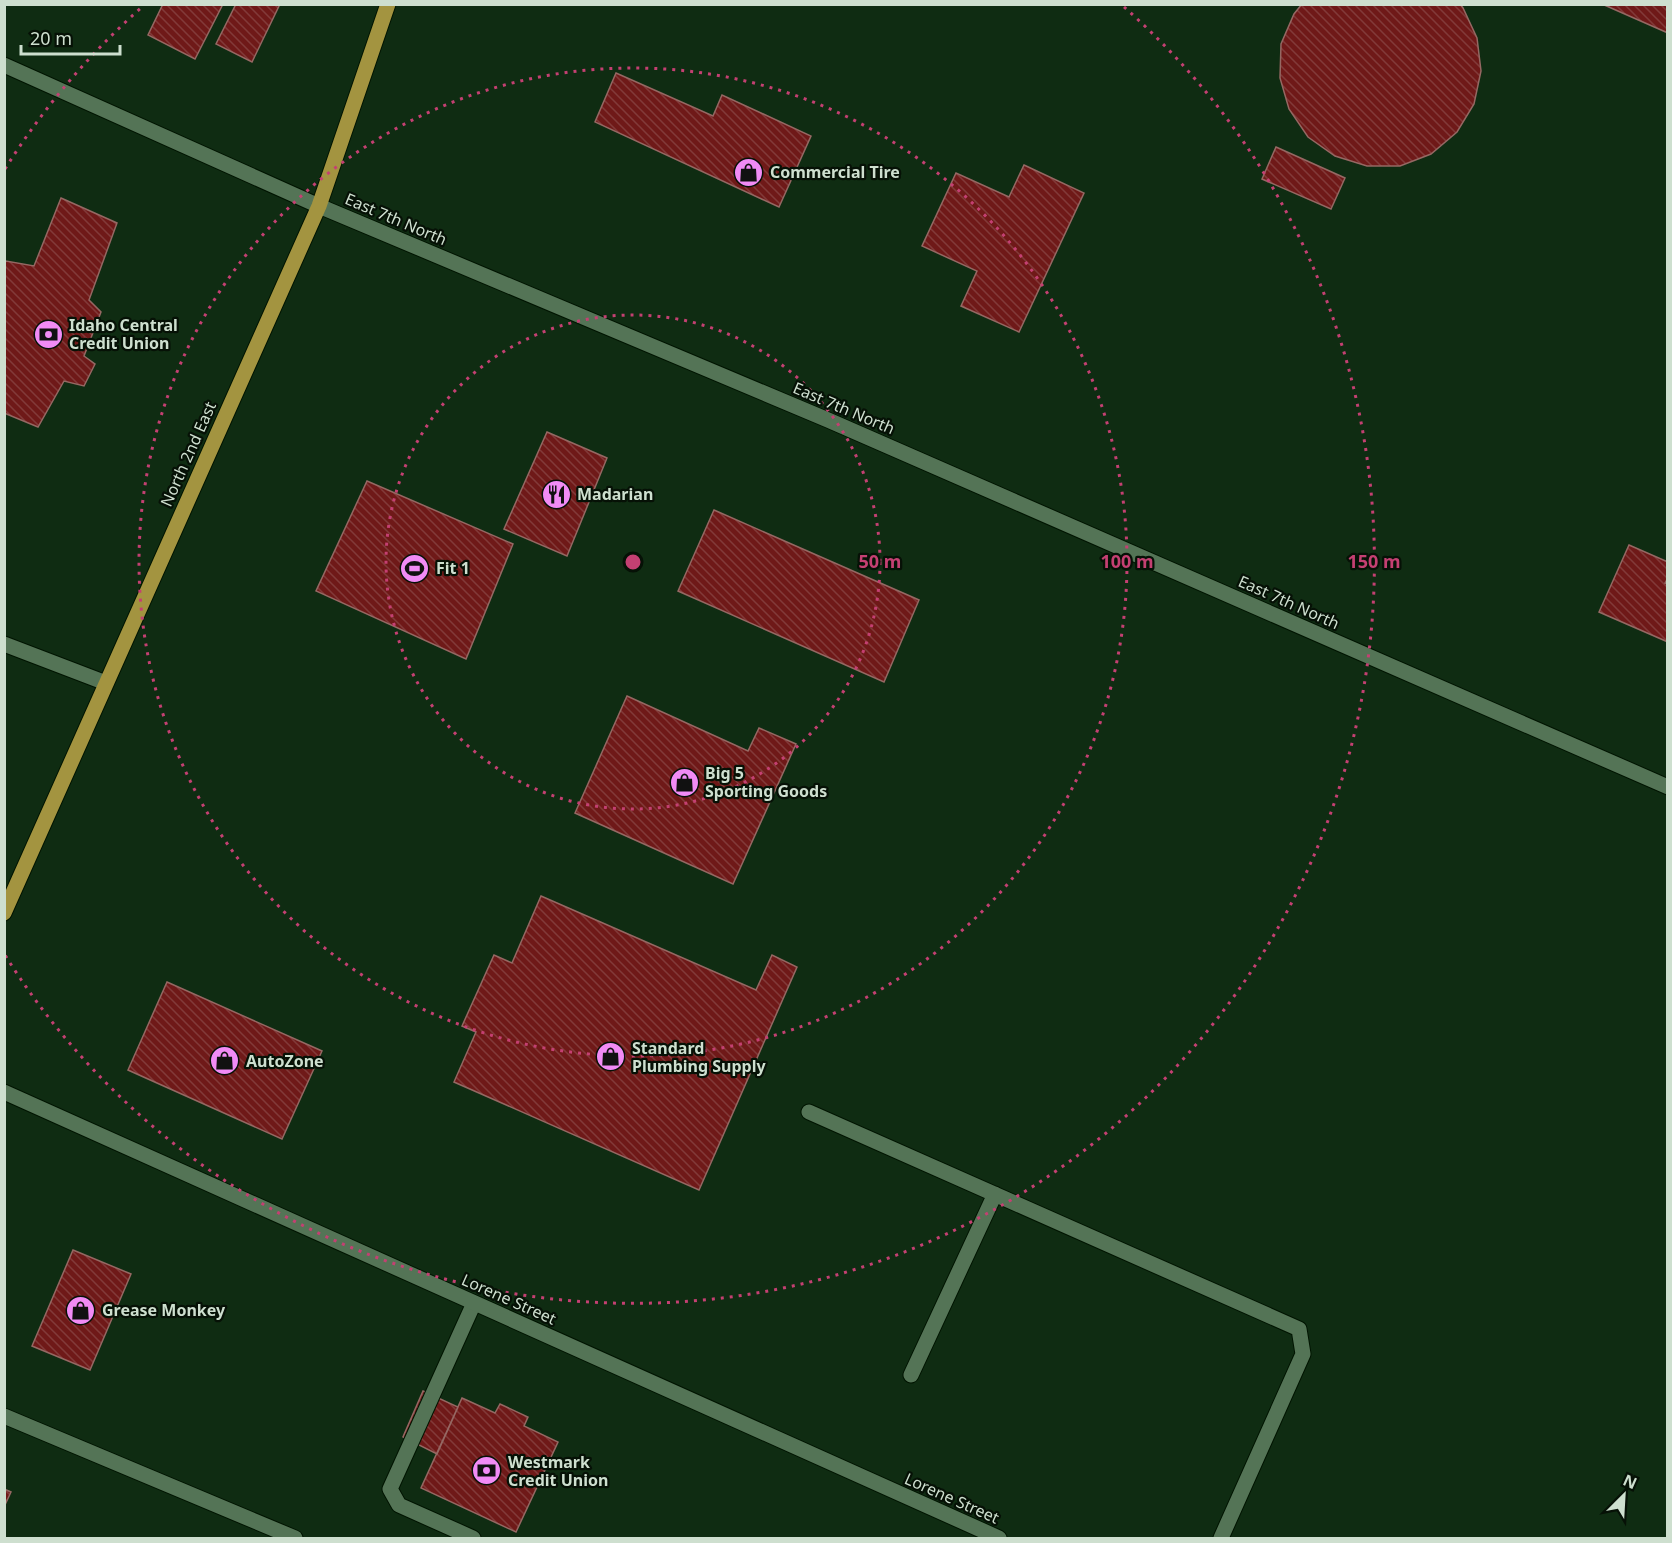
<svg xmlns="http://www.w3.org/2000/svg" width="1672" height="1543" viewBox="0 0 1672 1543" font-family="'Noto Sans',sans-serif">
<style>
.building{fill:url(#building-back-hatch);stroke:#956863;stroke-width:1.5}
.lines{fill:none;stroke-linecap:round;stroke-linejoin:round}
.lane-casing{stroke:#001400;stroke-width:17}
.street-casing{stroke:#001400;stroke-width:17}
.primary-casing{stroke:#001400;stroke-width:17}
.lane{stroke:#547456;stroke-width:15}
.street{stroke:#547456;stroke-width:15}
.primary{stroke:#a39440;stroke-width:15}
.ring{fill:none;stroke:#c44072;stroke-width:3;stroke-dasharray:3 6}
.labels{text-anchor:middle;stroke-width:4.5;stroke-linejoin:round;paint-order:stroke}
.poi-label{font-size:16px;font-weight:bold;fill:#cedfcf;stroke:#061106;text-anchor:start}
.street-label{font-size:16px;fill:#cedfcf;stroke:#061106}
.centre{fill:#c44072;stroke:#061106;stroke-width:3}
.ring-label{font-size:18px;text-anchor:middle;font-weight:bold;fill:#c44072;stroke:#061106;stroke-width:4.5;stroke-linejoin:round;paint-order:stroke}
</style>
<defs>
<pattern id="building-back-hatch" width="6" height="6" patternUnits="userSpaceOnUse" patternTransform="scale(1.5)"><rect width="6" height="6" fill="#6f1918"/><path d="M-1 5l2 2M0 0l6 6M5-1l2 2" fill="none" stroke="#823a39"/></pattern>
</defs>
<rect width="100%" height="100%" fill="#0f2c12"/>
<path class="building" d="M163,4H223L195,59L148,35Z
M236,4H280L252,62L216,44Z
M1302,4H1460L1463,8L1477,38L1481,71L1474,104L1457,132L1431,154L1400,166H1367L1335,156L1308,137L1289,109L1280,78L1281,44L1294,14Z
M1602,4H1668V33Z
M616,73L713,116L722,95L811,136L779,207L595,122Z
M1276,147L1345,178L1331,209L1262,179Z
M1024,165L1084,193L1019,332L961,306L977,271L922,246L956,173L1009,197Z
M61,198L117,223L89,300L101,312L84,356L95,364L84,386L64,381L38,427L4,413V265L6,261L34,266Z
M547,432L607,458L567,556L504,529Z
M367,481L513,544L466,659L316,591Z
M714,510L919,600L884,682L678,591Z
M1629,545L1668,562V578L1665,583L1668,584V642L1599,612Z
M627,696L748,751L759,728L796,744L733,884L575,813Z
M541,896L756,990L772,955L797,967L699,1190L454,1082L476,1032L462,1026L494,955L512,963Z
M167,982L322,1051L282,1139L128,1070Z
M73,1250L131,1274L90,1370L32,1346Z
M423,1391L458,1407L437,1454L403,1437Z
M462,1398L495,1413L500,1404L528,1417L524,1426L558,1442L516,1532L421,1488Z
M4,1489L11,1492L4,1507Z"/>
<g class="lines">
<defs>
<path id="lane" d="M4,644L106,683
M809,1112L1299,1329L1303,1354L1221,1538
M911,1375L995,1194
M4,1416L295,1538
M473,1538L399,1505L390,1489L474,1303"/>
<path id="street" d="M4,65L319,206L828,420L1668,787
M4,1092L999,1538"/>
<path id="primary" d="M4,913L319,206L388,4"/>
</defs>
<use href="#lane" class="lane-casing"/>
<use href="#street" class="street-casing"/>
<use href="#primary" class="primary-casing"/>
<use href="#lane" class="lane"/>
<use href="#street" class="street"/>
<use href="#primary" class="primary"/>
</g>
<g class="ring">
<circle cx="633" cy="562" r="247"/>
<circle cx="633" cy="562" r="494"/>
<path d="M5 169A741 741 0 0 1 142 7M1124 7A741 741 0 1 1 5 955"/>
</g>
<defs>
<symbol id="shop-disc" viewBox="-11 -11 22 22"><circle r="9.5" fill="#f18bf5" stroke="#061106"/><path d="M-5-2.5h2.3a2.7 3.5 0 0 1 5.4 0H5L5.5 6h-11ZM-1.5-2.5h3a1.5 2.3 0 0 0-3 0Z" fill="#111"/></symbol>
<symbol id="bank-disc" viewBox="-11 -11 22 22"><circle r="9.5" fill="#f18bf5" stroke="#061106"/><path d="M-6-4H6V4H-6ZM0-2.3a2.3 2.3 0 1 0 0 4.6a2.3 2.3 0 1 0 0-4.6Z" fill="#111"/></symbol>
<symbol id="restaurant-disc" viewBox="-11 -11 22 22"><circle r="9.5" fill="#f18bf5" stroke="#061106"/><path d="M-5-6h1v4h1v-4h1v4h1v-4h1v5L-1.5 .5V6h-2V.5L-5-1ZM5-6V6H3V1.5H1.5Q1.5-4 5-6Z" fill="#111"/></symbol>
<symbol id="stadium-disc" viewBox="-11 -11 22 22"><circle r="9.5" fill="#f18bf5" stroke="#061106"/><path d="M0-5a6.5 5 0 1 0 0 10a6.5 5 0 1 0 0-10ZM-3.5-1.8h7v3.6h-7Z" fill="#111"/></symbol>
</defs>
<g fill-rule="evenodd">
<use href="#shop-disc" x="732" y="156" width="33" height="33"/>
<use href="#bank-disc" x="32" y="318" width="33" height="33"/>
<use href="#restaurant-disc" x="540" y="478" width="33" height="33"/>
<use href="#stadium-disc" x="398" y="552" width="33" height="33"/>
<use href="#shop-disc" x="668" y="766" width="33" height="33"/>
<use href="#shop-disc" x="594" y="1040" width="33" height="33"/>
<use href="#shop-disc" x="208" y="1044" width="33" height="33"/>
<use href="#shop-disc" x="64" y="1294" width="33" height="33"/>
<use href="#bank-disc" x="470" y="1454" width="33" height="33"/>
</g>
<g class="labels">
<g class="poi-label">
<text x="770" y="178">Commercial Tire</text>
<text x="69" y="331">Idaho Central<tspan x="69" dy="18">Credit Union</tspan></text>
<text x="577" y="500">Madarian</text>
<text x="436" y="574">Fit 1</text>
<text x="705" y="779">Big 5<tspan x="705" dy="18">Sporting Goods</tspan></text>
<text x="632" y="1054">Standard<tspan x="632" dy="18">Plumbing Supply</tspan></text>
<text x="246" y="1067">AutoZone</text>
<text x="102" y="1316">Grease Monkey</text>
<text x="508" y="1468">Westmark<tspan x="508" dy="18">Credit Union</tspan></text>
</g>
<g class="street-label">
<text transform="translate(396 219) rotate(23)" y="6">East 7th North</text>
<text transform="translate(844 408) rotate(23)" y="6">East 7th North</text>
<text transform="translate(188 454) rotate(-66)" y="6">North 2nd East</text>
<text transform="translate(1289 602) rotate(24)" y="6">East 7th North</text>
<text transform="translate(509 1299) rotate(24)" y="6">Lorene Street</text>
<text transform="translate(952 1498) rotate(24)" y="6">Lorene Street</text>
</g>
</g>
<circle cx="633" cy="562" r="9" class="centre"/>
<g class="ring-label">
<text x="880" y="568">50 m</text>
<text x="1127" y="568">100 m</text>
<text x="1374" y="568">150 m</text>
</g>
<rect width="1672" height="1543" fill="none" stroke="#cedfcf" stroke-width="12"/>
<g transform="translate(1624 1495) rotate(24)" stroke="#061106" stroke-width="4.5" paint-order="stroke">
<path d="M0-4.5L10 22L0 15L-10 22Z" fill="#cedfcf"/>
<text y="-9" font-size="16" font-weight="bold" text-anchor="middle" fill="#cedfcf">N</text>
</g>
<path d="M21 45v9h99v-9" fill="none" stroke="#cedfcf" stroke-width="3"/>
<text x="30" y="45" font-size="18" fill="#cedfcf" stroke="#061106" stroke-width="4.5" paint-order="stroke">20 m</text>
</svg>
